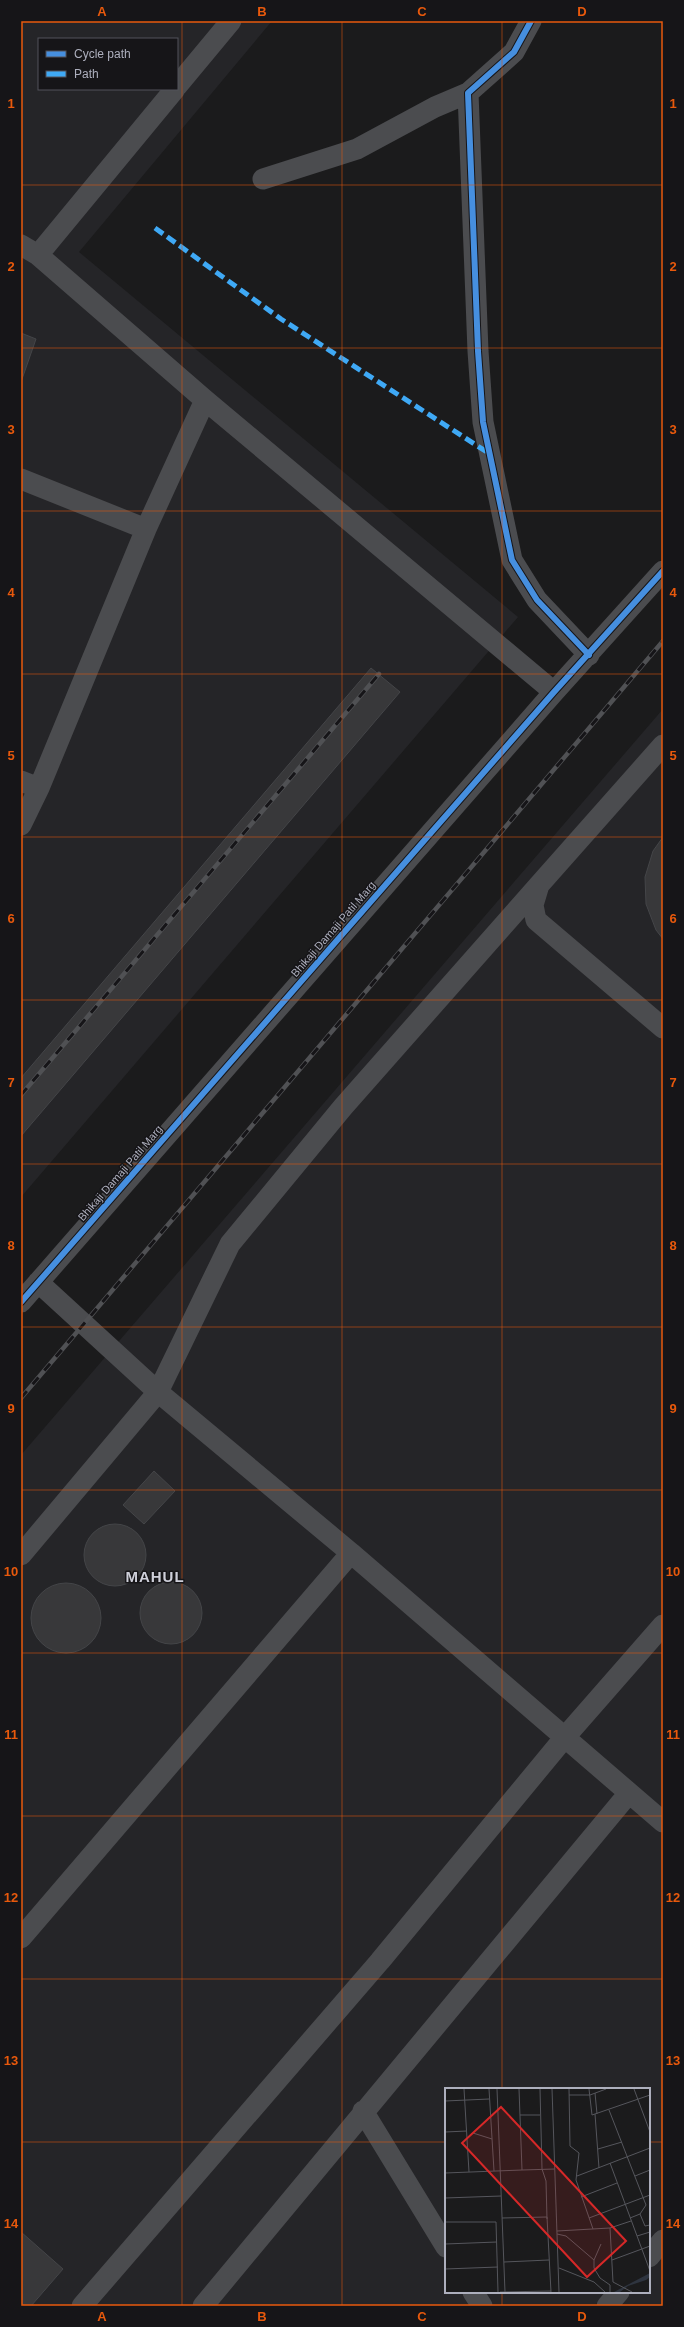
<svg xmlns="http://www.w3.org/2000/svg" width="684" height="2327" viewBox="0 0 684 2327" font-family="Arial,sans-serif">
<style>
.built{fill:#252528;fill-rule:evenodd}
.building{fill:#38383a;stroke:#444548}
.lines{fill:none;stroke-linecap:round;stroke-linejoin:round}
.minor{stroke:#4b4c4f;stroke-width:21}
.rail-casing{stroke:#505154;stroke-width:4.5}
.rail{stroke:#161518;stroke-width:3;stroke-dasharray:9;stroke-linecap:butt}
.quiet{stroke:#3fa9f5;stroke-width:5;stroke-dasharray:10 5;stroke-linecap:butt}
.cycleway-casing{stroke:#161518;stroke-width:8}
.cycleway{stroke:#468fdf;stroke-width:6}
.grid{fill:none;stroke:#e8590c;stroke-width:1;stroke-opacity:0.55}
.labels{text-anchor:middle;stroke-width:3;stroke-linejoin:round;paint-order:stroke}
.street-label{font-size:11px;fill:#adafbd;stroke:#161518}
.district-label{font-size:15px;font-weight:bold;letter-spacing:1px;fill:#cecfd9;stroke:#161518}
.inset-road{fill:none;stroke:#55565c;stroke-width:1}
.view{fill:#d62828;fill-opacity:0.15;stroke:#d62828;stroke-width:2}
.inset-edge{fill:none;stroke:#adafbd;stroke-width:2}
.neatline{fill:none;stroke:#e8590c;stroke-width:1.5}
.grid-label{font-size:13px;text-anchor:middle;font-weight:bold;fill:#e8590c}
</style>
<rect width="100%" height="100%" fill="#1b1b1c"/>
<path class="built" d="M21,21H272L79,252L518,617L21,1197ZM39,39H177V89H39Z
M663,709V2306H21V1455ZM446,2089H649V2292H446Z"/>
<path class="building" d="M21,333L36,339L21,382Z
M371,668L400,692L21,1136V1078Z
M663,837V939L656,930L646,904L645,877L653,851Z
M154,1471L175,1491L144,1524L123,1505Z
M84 1555a31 31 0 1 1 62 0a31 31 0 1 1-62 0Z
M140 1613a31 31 0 1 1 62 0a31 31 0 1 1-62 0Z
M31 1618a35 35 0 1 1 70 0a35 35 0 1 1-70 0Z
M21,2232L63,2269L31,2306H25L21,2303Z"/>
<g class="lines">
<path class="minor" d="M531,21L514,52L468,93L478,351L483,422L512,560L537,600L589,655
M177,86L231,21
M175,89L38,255L205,400L554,692
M263,179L357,149L435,107L468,93
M21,245L38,255
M21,479L146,529
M663,745L539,885L533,905L536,920L663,1028
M21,781L39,788
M21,825L39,788L146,529L205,400
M38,1282L158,1392L351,1553
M21,1302L554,692L663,571
M21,1555L158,1392L230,1244L343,1107L539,885
M21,1938L351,1553L663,1822
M363,2111L446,2247
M649,2257L663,2240
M473,2292L482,2306
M82,2306L380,1961L565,1737L663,1625
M203,2306L629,1793
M607,2306L619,2292"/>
<defs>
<path id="rail" d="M21,1095L379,674
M21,1398L663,641"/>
</defs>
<use href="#rail" class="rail-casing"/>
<use href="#rail" class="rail"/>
<path class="quiet" d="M155,228L281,319L490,454"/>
<defs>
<path id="cycleway" d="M531,21L514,52L468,93L478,351L483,422L512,560L537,600L589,655
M21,1302L554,692L663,571"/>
</defs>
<use href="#cycleway" class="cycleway-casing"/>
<use href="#cycleway" class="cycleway"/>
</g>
<path class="grid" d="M182,21V2306M342,21V2306M502,21V2089M21,185H663M21,348H663M21,511H663M21,674H663M21,837H663M21,1000H663M21,1164H663M21,1327H663M21,1490H663M21,1653H663M21,1816H663M21,1979H663M21,2142H446M649,2142H663M502,2292V2306"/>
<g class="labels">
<g class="street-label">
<text transform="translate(333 929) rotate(-49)" y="4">Bhikaji Damaji Patil Marg</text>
<text transform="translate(120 1173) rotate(-49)" y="4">Bhikaji Damaji Patil Marg</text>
</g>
<g class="district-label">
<text x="155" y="1582">MAHUL</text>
</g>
</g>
<g transform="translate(445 2088)">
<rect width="205" height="205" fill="#1b1b1c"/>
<path d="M205,185V189L201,192L183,198L175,204H169Z" fill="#2e343f"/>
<path class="inset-road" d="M19,1L24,84M44,1L49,83M52,1L60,204M95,1L97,81L101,93L102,131M107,1L114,204M124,1L125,58L134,65L131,92L148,141M144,1L147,27L205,7M189,1L205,44M150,5L152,26M124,7H145L161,1M0,13L44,11M164,22L201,117L195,126L185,130M150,26L154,80M75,27H95M0,44L22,43M28,45L47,51M153,61L177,54M165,75L205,183M77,82L110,81M0,85L77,82L74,1M132,88L205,60M190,88L205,82M136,109L172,95M0,110L56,108M195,126L200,138L205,137M57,130L102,129L106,204M144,130L205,107M0,134H51L53,204M165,140L186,133M112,143L165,140L168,194L187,204M112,146L121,148L149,172V180L155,190L165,197V204M192,148L205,144M0,156L52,154M149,172L156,156M167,172L205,158M59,174L104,172M114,180L149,194L160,204M0,181L53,179M55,204L106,203"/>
<path class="view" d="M56,19L181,153L142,189L17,55Z"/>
<rect width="205" height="205" class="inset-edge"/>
</g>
<rect width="684" height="2327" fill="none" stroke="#161518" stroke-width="44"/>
<rect x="38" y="38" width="140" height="52" fill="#161518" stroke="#52535a"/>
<rect x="46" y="51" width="20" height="6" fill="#468fdf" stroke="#52535a"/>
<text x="74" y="58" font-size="12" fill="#adafbd">Cycle path</text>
<rect x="46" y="71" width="20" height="6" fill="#3fa9f5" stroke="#52535a"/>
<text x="74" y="78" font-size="12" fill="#adafbd">Path</text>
<rect x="22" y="22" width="640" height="2283" class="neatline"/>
<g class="grid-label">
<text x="102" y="16">A</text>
<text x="262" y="16">B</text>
<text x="422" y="16">C</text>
<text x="582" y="16">D</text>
<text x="11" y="108">1</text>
<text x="673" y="108">1</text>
<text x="11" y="271">2</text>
<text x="673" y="271">2</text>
<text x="11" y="434">3</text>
<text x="673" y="434">3</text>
<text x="11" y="597">4</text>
<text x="673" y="597">4</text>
<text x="11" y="760">5</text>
<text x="673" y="760">5</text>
<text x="11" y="923">6</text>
<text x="673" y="923">6</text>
<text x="11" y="1087">7</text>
<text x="673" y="1087">7</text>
<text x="11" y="1250">8</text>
<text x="673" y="1250">8</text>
<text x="11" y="1413">9</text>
<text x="673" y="1413">9</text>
<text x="11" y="1576">10</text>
<text x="673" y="1576">10</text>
<text x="11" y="1739">11</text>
<text x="673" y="1739">11</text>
<text x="11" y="1902">12</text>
<text x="673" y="1902">12</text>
<text x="11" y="2065">13</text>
<text x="673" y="2065">13</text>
<text x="11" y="2228">14</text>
<text x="673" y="2228">14</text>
<text x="102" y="2321">A</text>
<text x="262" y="2321">B</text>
<text x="422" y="2321">C</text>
<text x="582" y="2321">D</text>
</g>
</svg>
